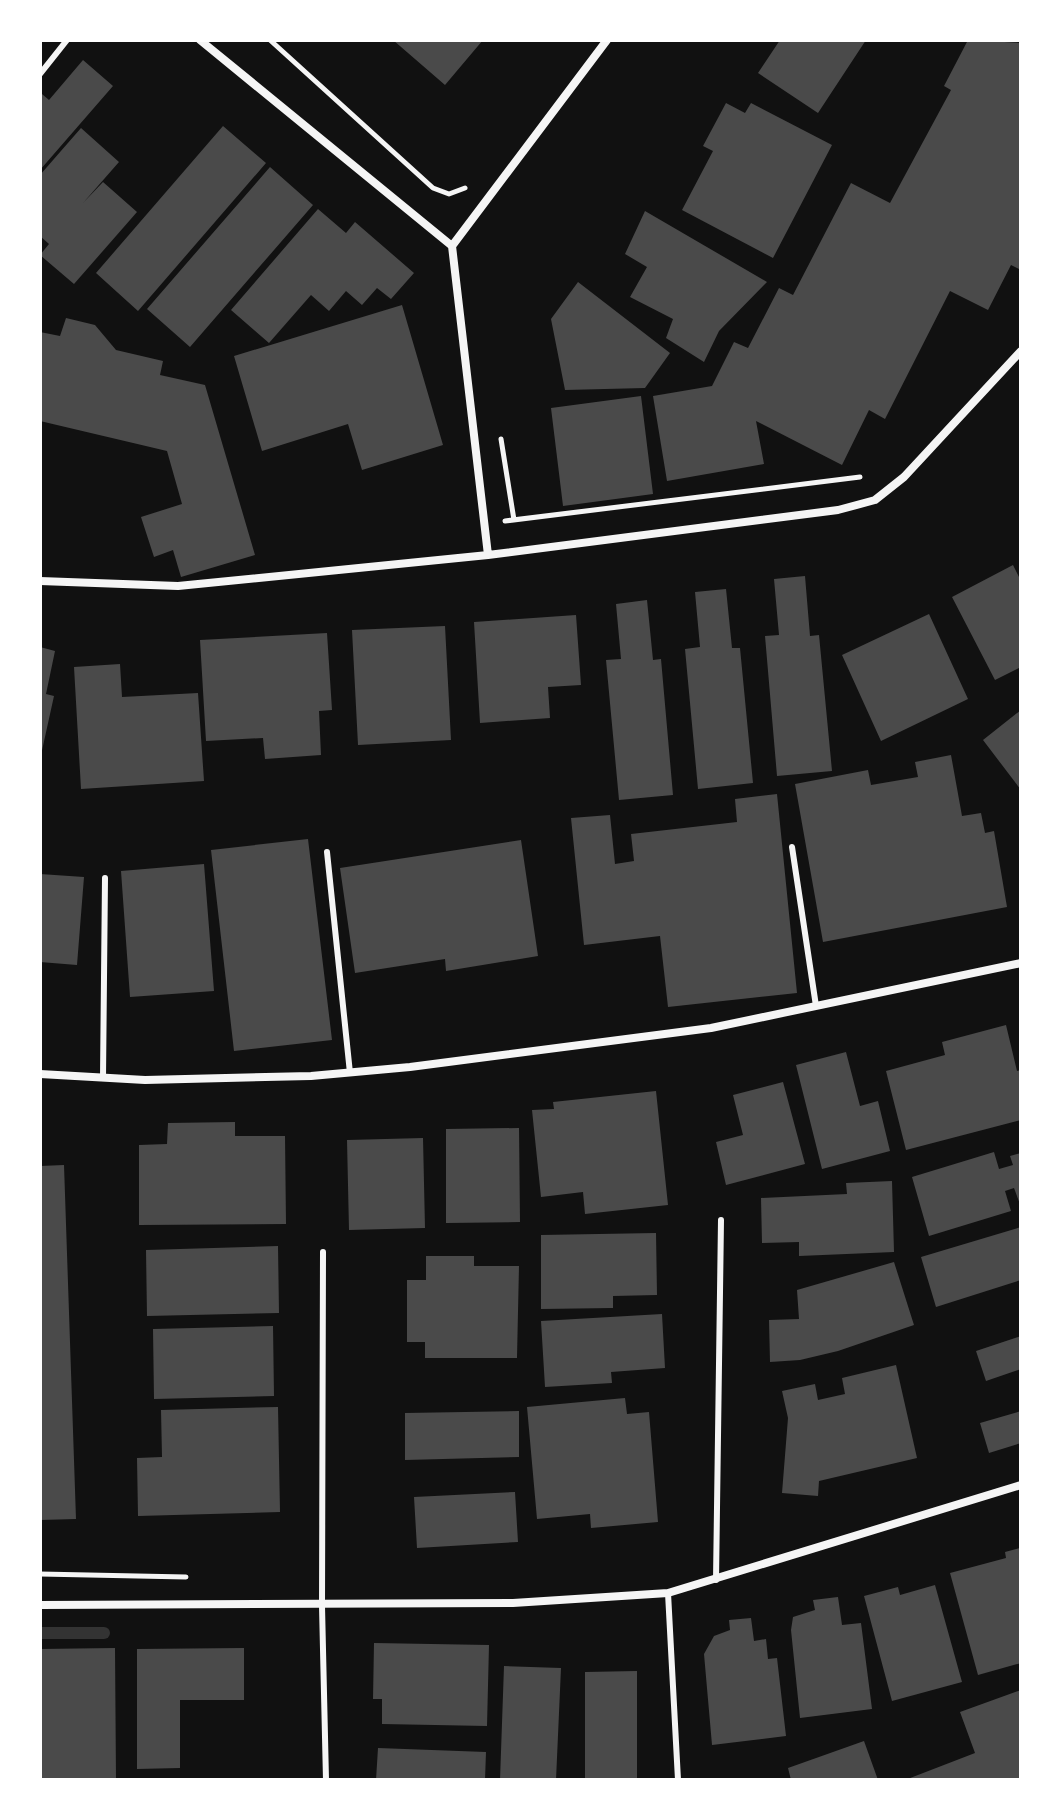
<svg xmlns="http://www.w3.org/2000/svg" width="1061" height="1820" viewBox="0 0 1061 1820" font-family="'Playfair Display',serif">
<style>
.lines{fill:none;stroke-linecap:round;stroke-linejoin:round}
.stream{stroke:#333;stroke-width:12}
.building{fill:#4a4a4a}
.path{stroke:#f5f5f5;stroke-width:5}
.service{stroke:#f5f5f5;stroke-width:6}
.minor{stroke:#f5f5f5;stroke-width:8}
</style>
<rect width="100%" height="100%" fill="#111"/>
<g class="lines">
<path class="stream" d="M40,1633H104"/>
</g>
<path class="building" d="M393,40H483L445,85Z
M780,40H866L818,113L758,73Z
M968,40L1021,43V270L1011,265L988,310L950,291L885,419L869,410L842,465L756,421L764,464L667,481L653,396L712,386L734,342L748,348L779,288L793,295L851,183L890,203L951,90L944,86Z
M83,60L113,86L40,170V97L42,94L49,100Z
M726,103L745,113L751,103L832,145L773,258L682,210L713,151L703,146Z
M223,126L266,163L138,311L96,273Z
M81,128L119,162L83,203L103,182L137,212L74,284L40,255L49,244L40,236V175Z
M270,167L313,205L190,347L147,309Z
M318,209L346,233L355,222L414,273L391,299L377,288L362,305L346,291L329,311L311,295L269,343L231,310Z
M645,211L767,282L719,331L704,362L666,338L673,319L630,297L647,267L625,254Z
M578,282L670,353L645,388L565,390L551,319Z
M402,305L443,445L362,470L348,424L262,451L234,356Z
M66,318L95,325L116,350L163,361L160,375L205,385L255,555L181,577L173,550L154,557L141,517L182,504L167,451L40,421V332L60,336Z
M641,396L653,494L563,506L551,408Z
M1013,565L1021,581V667L995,680L952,597Z
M805,576L810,636L819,635L832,771L777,776L765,636L779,635L774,579Z
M726,589L732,648H740L753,783L698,789L685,649L700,647L695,592Z
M647,600L653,660L661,659L673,795L619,800L606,660L621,659L616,604Z
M929,614L968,699L881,741L842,655Z
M576,615L581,685L548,687L550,718L480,723L474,622Z
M445,626L451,740L358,745L352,630Z
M327,633L332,710L319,711L321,755L265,759L263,738L206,741L200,640Z
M40,647L55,651L46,694L54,696L41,755Z
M120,664L122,697L198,693L204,781L81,789L74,667Z
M1021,710V790L983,740Z
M951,755L962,816L981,813L985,833L994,831L1007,907L823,942L795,784L868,770L871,785L918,777L915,762Z
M777,794L797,993L668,1007L660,936L584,945L571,818L610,815L615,864L634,861L631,834L737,822L735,799Z
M308,839L332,1040L234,1051L211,850Z
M521,840L538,956L446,971L445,959L355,973L340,868Z
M204,864L214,991L130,997L121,871Z
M40,874L84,877L77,965L40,962Z
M1006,1025L1017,1071L1021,1070V1120L906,1150L886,1071L945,1055L942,1042Z
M846,1052L860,1106L878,1101L890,1151L822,1169L796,1065Z
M783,1082L805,1164L726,1185L716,1142L743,1135L733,1095Z
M656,1091L668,1205L585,1214L583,1192L541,1197L532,1110L554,1109L553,1102Z
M235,1122V1136H285L286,1224L139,1225V1145L167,1144L168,1123Z
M519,1128L520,1222L446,1223V1129Z
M423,1138L425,1228L349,1230L347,1140Z
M994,1152L999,1169L1013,1165L1010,1156L1021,1153V1207L1014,1188L1005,1191L1011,1211L929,1236L912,1177Z
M64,1165L76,1519L40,1520V1166Z
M892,1181L894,1252L799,1256V1242L762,1243L761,1198L847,1194L846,1183Z
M1021,1227V1280L936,1307L921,1257Z
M656,1233L657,1295L613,1296V1308L541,1309V1235Z
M278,1246L279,1313L147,1316L146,1250Z
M426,1256H474V1266H519L517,1358H425V1342H407V1280H426Z
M894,1262L914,1325L838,1351L800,1360L770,1362L769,1320L799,1319L797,1290Z
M662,1314L665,1368L611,1372L612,1383L545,1387L541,1321Z
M273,1326L274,1396L154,1399L153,1329Z
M1021,1336V1369L986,1381L976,1351Z
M896,1365L917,1458L819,1481L818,1496L782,1493L788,1418L782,1391L815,1384L818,1400L845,1394L842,1378Z
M625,1398L627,1414L649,1412L658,1522L591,1528L590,1514L537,1519L527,1407Z
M278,1407L280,1512L138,1516L137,1458L162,1457L161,1410Z
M519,1411V1457L405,1460V1413Z
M1021,1411V1443L989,1453L980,1423Z
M515,1492L518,1542L417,1548L414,1497Z
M1020,1548L1021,1663L978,1675L950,1573L1006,1558L1005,1552Z
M935,1585L962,1682L892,1701L864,1596L898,1587L900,1595Z
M838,1597L842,1625L861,1623L872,1709L800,1718L791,1630L793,1617L815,1610L813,1600Z
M751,1618L754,1641L766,1639L768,1659L777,1658L786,1736L712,1745L704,1654L714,1636L730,1630L729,1620Z
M374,1643L489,1645L487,1726L382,1724V1699H373Z
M115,1648L116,1780H40V1649Z
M244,1648V1700H180V1768L137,1769V1649Z
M504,1666L561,1668L556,1780H500Z
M637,1671V1780H585V1672Z
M1021,1690V1780H905L975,1753L960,1712Z
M864,1741L878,1780H791L788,1768Z
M378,1748L486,1752L485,1780H376Z"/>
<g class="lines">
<path class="path" d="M270,40L433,188L449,194L465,188
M501,439L514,520
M505,521L860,477
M40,1574L186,1577"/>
<path class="service" d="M40,74L67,40
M792,847L816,1006
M327,852L350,1073
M103,1078L105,878
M323,1252L322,1606L326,1780
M716,1580L721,1220
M668,1593L678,1780"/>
<path class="minor" d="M200,40L452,246L488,555
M452,246L607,40
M40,581L178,586L488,555L838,510L875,500L904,477L1021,351
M40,1074L145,1080L311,1076L410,1067L711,1028L1021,963
M40,1605L513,1603L668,1593L1021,1485"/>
</g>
<rect width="1061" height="1820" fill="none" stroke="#ffffff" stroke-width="84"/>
</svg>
